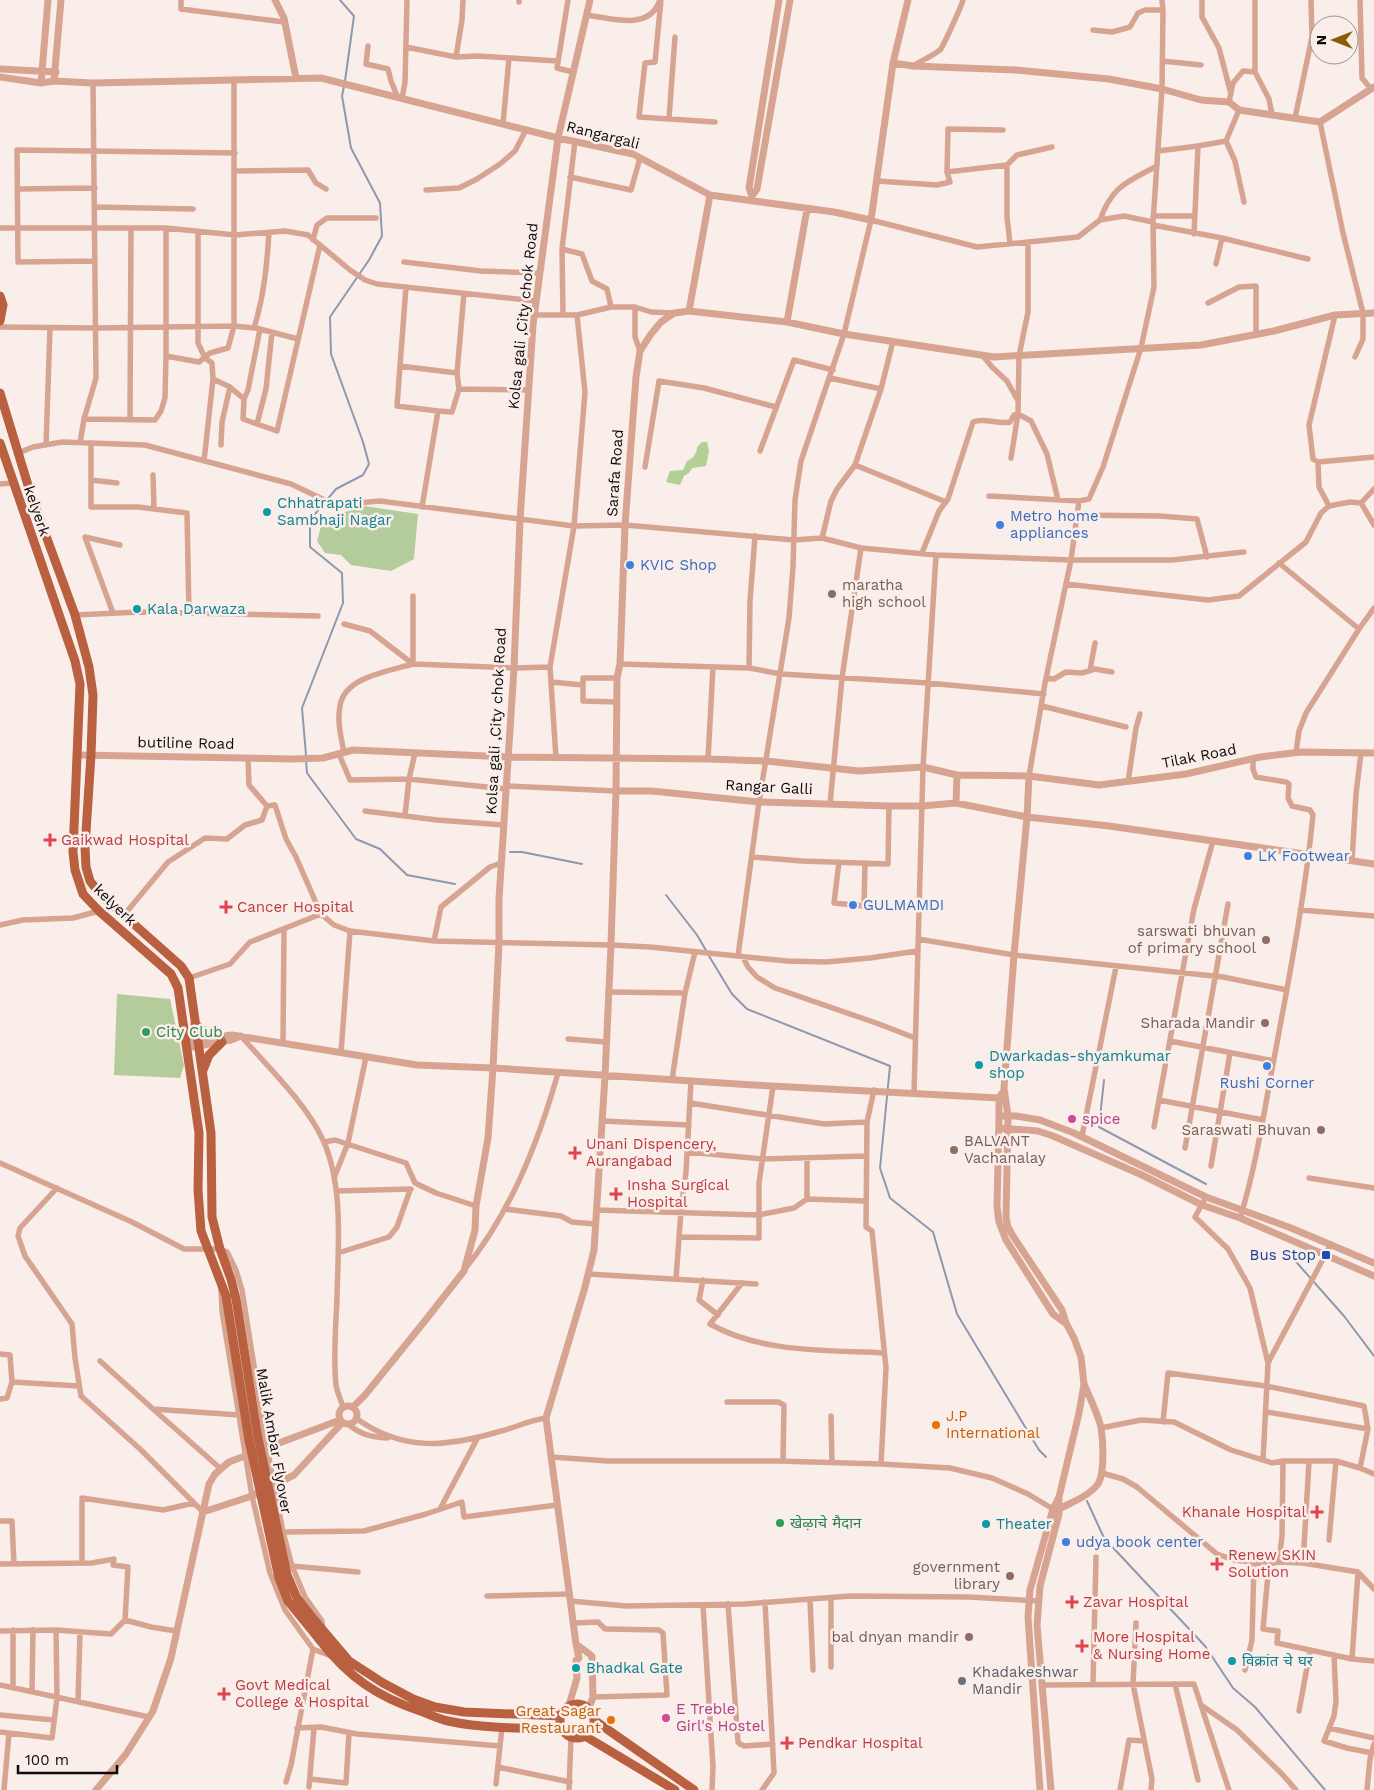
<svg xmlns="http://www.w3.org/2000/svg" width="1374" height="1790" viewBox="0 0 1374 1790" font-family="'Work Sans','Noto Sans Devanagari',sans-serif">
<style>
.green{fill:#b4cc9b}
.forest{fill:#b2cf94}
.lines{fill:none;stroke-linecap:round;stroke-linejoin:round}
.stream{stroke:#8c99b0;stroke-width:2}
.minor{stroke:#d7a492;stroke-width:5.5}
.tertiary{stroke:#d7a492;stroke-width:7}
.primary{stroke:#b8603f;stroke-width:9}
.primary-bridge{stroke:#b8603f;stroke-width:9}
.culture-dot{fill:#0f9aa8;stroke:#faeeea;stroke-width:2}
.shop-dot{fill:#3f7fe0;stroke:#faeeea;stroke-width:2}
.education-dot{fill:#8d6e63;stroke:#faeeea;stroke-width:2}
.health-dot{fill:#e0444e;stroke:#faeeea;stroke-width:2}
.leisure-dot{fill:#2e9e5b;stroke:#faeeea;stroke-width:2}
.hotel-dot{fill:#d1479c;stroke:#faeeea;stroke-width:2}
.transit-dot{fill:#1a4fb4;stroke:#faeeea;stroke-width:2}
.food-dot{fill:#e8710a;stroke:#faeeea;stroke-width:2}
.worship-dot{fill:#6b7280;stroke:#faeeea;stroke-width:2}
.labels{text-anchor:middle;stroke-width:5;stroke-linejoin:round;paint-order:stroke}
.street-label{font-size:15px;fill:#0e0a09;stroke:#faeeea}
.culture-label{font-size:15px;fill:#0d838f;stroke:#faeeea;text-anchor:start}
.shop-label{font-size:15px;fill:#366cbe;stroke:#faeeea;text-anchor:start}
.education-label{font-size:15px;fill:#785e54;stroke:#faeeea;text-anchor:end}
.health-label{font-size:15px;fill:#be3a42;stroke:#faeeea;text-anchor:start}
.leisure-label{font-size:15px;fill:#27864d;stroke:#faeeea;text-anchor:start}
.hotel-label{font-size:15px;fill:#b23c85;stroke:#faeeea;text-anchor:start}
.transit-label{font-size:15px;fill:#164399;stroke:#faeeea;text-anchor:end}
.food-label{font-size:15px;fill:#c56008;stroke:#faeeea;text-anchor:start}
.worship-label{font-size:15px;fill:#5b616d;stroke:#faeeea;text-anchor:start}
</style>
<rect width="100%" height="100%" fill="#faeeea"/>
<path class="green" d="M364,506L418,514L414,559L391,571L351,565L341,555L325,553L317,541L323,519Z
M117,994L170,999L184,1065L180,1078L114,1075Z"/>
<path class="forest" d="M702,442H707L709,451L706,466L692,468L689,473L684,476L680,485L666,482L670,471L683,470L687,461C693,459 697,453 697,447Z"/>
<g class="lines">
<path class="stream" d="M340,0L354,16L345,81
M306,755L302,708L343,603L342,573L310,547V520L336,489L363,475L369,464L363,442L331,354L330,317L369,260L382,236L380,203L351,148L342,96L344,86
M306,760L307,773L356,839L380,849L407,875L455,884
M510,852H522L582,864
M666,895L697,935L707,952
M709,956L732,994L747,1009L890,1066L880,1168L890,1198L933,1232L957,1314L1039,1450L1046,1457
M1104,1080L1099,1127L1206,1184
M1290,1255L1344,1316L1374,1356
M1087,1501L1104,1538L1205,1646L1233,1688L1255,1707L1325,1790"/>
<path class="minor" d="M181,0V9L284,22
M568,0L557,68L573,72
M661,0L655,62L645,63L639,117L715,122
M1202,0V17L1219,48L1231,94
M1360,0L1362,78L1371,89
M519,2V0
M587,15C608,18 649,31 659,2
M1093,30L1112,32L1130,27L1138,13L1145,10H1163
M368,46L366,64L388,69L391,81L398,98
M406,47L456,57L478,56L558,61
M456,57L462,20L463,0
M1162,61L1201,65
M913,66C921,61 932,56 940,50C943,47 961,7 963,0
M1255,72V0
M402,99L405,82L407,0
M1229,102L1233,83L1243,71L1255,72L1269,99L1272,115
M669,118L675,37
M1295,118L1312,37L1311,0
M1320,122L1343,233L1363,313V339L1355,357
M503,124L509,58
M1226,141L1235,161L1244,202
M1158,151L1198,146
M235,171L308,170L316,183L326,189
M947,172L1007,165
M570,177L631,190L640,158
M877,181L937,185L950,182L947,172L948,129L1003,130
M18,189L95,188
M426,190L459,188L477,179L500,164L515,151L526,130
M95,207L193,209
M1153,216H1195
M1100,220C1112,186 1127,182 1157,166
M1153,225L1222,238L1308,259
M0,228H166L235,235L285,231L308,235L350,270L365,280L377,284L536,301
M198,232V343L205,358L212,363L213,379L230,387L244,399L243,419L277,431L320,245
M1194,234L1198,146L1226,141L1239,110
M313,240L317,225L327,218H376
M1010,244L1007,217V165L1017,155L1052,147
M562,249L582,254L592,281L607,289L611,307
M95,261L18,262L17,150L235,153
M404,262L481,271L540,273
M1216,264L1222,238
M406,287L400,366L457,373L459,389
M1208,303L1239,287L1256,286V335
M635,307V337L640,351
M535,315H577L611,307H635L651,312L674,313
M563,315L562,249L575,141
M1335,315L1309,425L1313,459L1318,462L1374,457
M0,327L96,328L234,326L254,328C264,296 267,265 269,232
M256,328L298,339
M166,356L199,362L210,353L228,348L234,326V79
M983,356L992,367L1007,381L1017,399
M400,366L397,406L438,411
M457,373L464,293
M830,378L881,389
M244,399L248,390L260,329
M84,419L155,420L161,411L165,398L166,356V228
M130,420L131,228
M257,424L266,389L272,332
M80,443L84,419L96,378L93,83
M91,443V507H138L187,513L189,613
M46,445L50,328
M221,445L222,422L230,387
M760,451L794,360L833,370
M18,453L33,447L62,442L145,445L291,484L335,505L380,501L574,526L625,525L794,540L822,538L861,548L936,555L1071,560H1172L1244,552
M1011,458L1018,414L1019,356L1028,312V242
M204,461L213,379
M1318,462L1319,487L1329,506
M855,465L946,502
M645,467L659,381L704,388L776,407
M153,475L154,509
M91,480L117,483
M0,484L13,483
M989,496L1079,501
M1361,503L1374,489
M422,507L438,411L452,412L459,389L529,390
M1077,515L1160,516L1197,519L1207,557
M822,538L831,501L837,489L855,465L881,389L893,341
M922,553L939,511L948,499L973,422C985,417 998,425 1010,422L1014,415L1018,414L1031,421L1047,454L1058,500
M1279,563L1359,629
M1066,584L1208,600L1239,596L1306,542L1321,513L1329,506L1350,502L1361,503L1374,525
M113,613L85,537L120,545
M75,615L140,612L318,616
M344,624L370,631L413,664L514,668L550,667
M620,664L749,668L781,674L928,683L1044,694
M749,668L750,601L755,536
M1090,670L1095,643
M1046,678L1054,679L1066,672L1082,673L1095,669L1112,672
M551,682L583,685
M617,702L583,701V678H617
M1042,706L1126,727
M344,752C341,737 337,722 340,706C344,677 389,671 413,664V596
M1296,752L1299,731L1306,713L1359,629L1374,608
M339,754L350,780L409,779L506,789
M248,758L249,785L267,806L275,805L286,839L296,857L321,914L334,925L350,931L434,941L611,945L650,947L787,961L826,962L870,958L917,951
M556,758L550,667L574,526L585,392L577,315
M708,759L713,667
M1029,776L1045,683L1071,560L1079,501L1089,499L1103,467L1141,348L1154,287L1153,222L1162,89L1163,10L1162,0
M1128,782L1136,728L1140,714
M506,786L616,791
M830,804L842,678L861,548
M365,811L437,820L504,825
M405,815L409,779L415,753
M752,857L802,861L888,864L889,806
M1352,861L1356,794L1361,753
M839,862L834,903L864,906L865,863
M1300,910L1374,916
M124,915L168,862L205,838L227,839L245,825L262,820L267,806
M0,925L23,920L73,918L99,911
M918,939L1014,955L1223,977L1287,990
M434,941L441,907L490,867L501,863
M738,956L759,802L789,618L793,567L795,500L801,461L844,334L871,220L977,247L1078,237L1100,220L1124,216L1153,222
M743,957L748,967L757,977L775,988L879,1024L915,1038
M189,978L230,964L250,942L321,914
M608,992L685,993
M241,1036C268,1067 306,1103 323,1140C344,1186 338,1248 337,1298C336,1326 333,1356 336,1385C337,1392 341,1400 343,1407
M568,1039L606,1042
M1170,1041L1274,1061
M283,1043L284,929
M341,1053L350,931
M672,1080L685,993L695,952
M874,1090L867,1122L866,1227L872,1231L886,1368L881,1464
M914,1093L923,767L936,555
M1159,1100L1263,1120
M690,1103L824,1124L867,1122
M602,1121L689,1125
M1154,1127L1194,909L1213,841
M1082,1136L1116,967
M324,1142L335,1140L406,1163L415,1183L436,1193L476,1206
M1185,1148L1228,904
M687,1152L763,1159L865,1156
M807,1158V1199
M0,1163L132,1222L184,1249H220L227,1252L236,1270L242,1290L267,1448L283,1532L292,1566L305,1597L322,1621L323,1629
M1211,1166L1230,1053
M334,1178L348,1143L366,1057
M1309,1178L1374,1188
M57,1188L20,1228L18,1236L25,1256L72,1324L75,1358L81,1396L140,1449L203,1512
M336,1191L411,1189
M1206,1197L1195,1217L1228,1249L1250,1288L1268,1363L1263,1460
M505,1209L561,1216L572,1222L595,1224
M596,1210L758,1215L794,1208L807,1199L866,1201
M1240,1218C1256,1167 1264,1112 1274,1059C1289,978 1305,897 1313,815L1310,810L1292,806L1288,798L1289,784L1286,782L1256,777L1253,769V759
M679,1237L759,1238V1183L773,1086
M338,1253L389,1237L397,1227L410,1190
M465,1269C511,1212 538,1143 558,1073
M588,1274L756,1284
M676,1279L681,1211L686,1172L691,1081
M703,1280L699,1300L718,1315
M742,1283L710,1324C761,1353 827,1350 884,1353
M221,1289L222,1311L252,1496L270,1573L285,1610L313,1649L331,1656
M0,1354L10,1355L12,1382
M100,1361L153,1409L239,1415
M1268,1363L1331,1244
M0,1399L7,1398L12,1382L79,1386
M727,1402H778L784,1405L783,1461
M153,1409L221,1469
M1267,1412L1368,1429
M831,1416L832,1462
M357,1419C404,1452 448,1447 501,1431C517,1427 530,1420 546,1418
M1163,1422L1168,1373L1266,1386L1364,1406L1368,1429L1360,1468
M349,1425C362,1435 371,1437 387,1438
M1101,1428L1141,1420L1174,1422L1231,1450L1272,1463L1283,1461H1336L1360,1468L1374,1474
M551,1457L608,1461H778L881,1464L950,1468L992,1478L1028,1494L1053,1509H1057
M1102,1473L1123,1479L1137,1487L1217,1554L1234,1560L1268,1564L1279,1562L1303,1563L1358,1572L1374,1589
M440,1509L478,1437
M0,1521H12L14,1564
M283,1532L364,1531L426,1514L462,1502L464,1517L557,1505
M1329,1540L1336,1461
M1279,1562L1282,1536L1283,1461
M82,1563V1498L163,1510L194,1503
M1269,1563L1263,1629L1278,1631L1277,1643L1352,1659L1374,1661
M1303,1563L1309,1462
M0,1564L92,1563L114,1559L113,1565L128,1567L125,1620L151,1627L176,1631
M292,1566L358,1572
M487,1596L569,1594
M831,1598V1667
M810,1599L813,1670
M570,1601L626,1606L745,1604L850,1596L968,1597L1039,1601
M728,1604L738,1742L740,1744L744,1746L773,1744
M703,1605L713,1767L712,1790
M573,1623L598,1622L605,1629H608L659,1630L663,1633L667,1695L593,1697
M1136,1623L1133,1684L1152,1779L1151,1790
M0,1631L56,1630L111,1634L125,1620
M1334,1655L1336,1701L1334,1716L1324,1741L1347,1748L1372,1753
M1352,1659L1358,1572
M1245,1670L1252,1640L1254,1562
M1093,1684L1096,1557
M1175,1684L1198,1780
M0,1685L149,1717
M1042,1685L1194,1684L1229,1790
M13,1688V1630
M32,1692L33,1630
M78,1702L80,1632
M1201,1705L1237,1730L1282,1774L1296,1790
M1299,1711L1310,1651
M0,1715L54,1720
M297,1728L321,1727L357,1734L500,1746
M1329,1728L1374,1738
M0,1732L52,1738L57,1698L56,1630
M498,1767L570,1782
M310,1779L346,1783L349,1733
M286,1782L291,1765L313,1649
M496,1784L502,1727
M309,1787L314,1728
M4,1790L9,1733
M569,1790L571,1737
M762,1790L774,1773L765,1602
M1120,1790L1129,1740L1144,1741
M1367,1790L1370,1759L1374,1744"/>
<path class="tertiary" d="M275,0L284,18L296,78
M893,63L913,66L1015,70L1109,79L1162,89L1201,100L1229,102L1239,110L1320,122L1374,87
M0,69L56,72
M0,77L41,83L54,81L93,83L321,78L558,138L633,154L710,195L834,212L871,220L893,63L908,0
M54,81L61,0
M41,83L48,0
M752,196L749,188L779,0
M752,201V196L757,189L790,0
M689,311L710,195
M787,322L807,209
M78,755L293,759L323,758L353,750L508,757L708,759L766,761L859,771L923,767L957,775L1029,776L1099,785L1186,774L1260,757L1301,752L1374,753
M1029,776L1027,817L1014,955L1004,1088L1008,1116L1006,1218L1008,1227L1013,1236L1062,1310L1066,1323L1074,1338L1081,1357L1084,1384L1079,1413L1059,1497V1514L1040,1586L1037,1625L1051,1790
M616,791H652L759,802L889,806H922L956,803L1027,817L1109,826L1374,864
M956,803L957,775
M186,1041L232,1035L417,1065L493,1068L753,1085L999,1098
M187,1048L231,1040L241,1036
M1002,1093L999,1098V1116L997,1206L999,1222L1006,1240L1053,1314L1065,1323
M999,1116H1016L1040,1120L1074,1133L1206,1197L1291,1228L1374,1263
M999,1128L1038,1131L1053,1136L1142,1175L1202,1205L1240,1218L1374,1276
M339 1415a9 9 0 1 1 18 0a9 9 0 1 1-18 0Z
M353,1407L365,1395L424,1322L464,1271L475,1230L476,1206L488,1138L493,1068L499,942V899L514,668L520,520L533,325L558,138L590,0
M1059,1509C1072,1502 1089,1496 1098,1484C1105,1473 1103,1440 1101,1427C1097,1412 1090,1398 1084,1384
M203,1512L252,1496L294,1475L342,1423
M576,1644L592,1656L593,1697L589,1708
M569,1705L577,1678L576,1660L579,1658L576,1644L546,1418L585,1287L594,1250L605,1076L611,945L616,791L617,678L620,664L625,525L636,377L640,351L651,334L661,322L674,313L689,311L787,322L844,334L994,357L1201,345L1274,331L1335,315L1374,313
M96,1790L126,1754L153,1711L171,1658L209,1484L215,1474L229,1462L340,1420
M1040,1790L1028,1617L1030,1590L1053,1509L1059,1497"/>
<path class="primary" d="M0,296L3,305L0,321
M0,393L31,495L75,615L89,667L93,695L91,755L85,847L86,867L90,881L100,894L181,966L189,978L211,1133L212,1217L220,1249L231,1279L236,1299L258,1438
M0,443L75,661L80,684L73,852L75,870L83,894L99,911L171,974L178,988L199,1133L198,1190L201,1231L226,1296L249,1440
M195,1024L202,1030L220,1036
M203,1070L209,1055L222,1042
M315,1621L349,1661L383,1683L413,1699L435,1707L464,1712L561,1716
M319,1639C348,1677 377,1697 423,1712C431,1715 439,1719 448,1721C485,1729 524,1728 562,1729
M560 1721a17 17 0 1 1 34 0a17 17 0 1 1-34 0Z
M594,1720L694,1790
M585,1736L675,1790"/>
<path class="primary-bridge" d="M258,1438L287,1575L297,1598L315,1621
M249,1440L279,1578L288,1601L319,1639"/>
</g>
<g class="culture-dot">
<circle cx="267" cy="512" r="5"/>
<circle cx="137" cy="609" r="5"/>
<circle cx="979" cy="1065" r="5"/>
<circle cx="986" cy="1524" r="5"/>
<circle cx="1232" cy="1661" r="5"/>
<circle cx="576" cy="1668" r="5"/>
</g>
<g class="shop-dot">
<circle cx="1000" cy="525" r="5"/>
<circle cx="630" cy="565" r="5"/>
<circle cx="1248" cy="856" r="5"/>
<circle cx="853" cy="905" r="5"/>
<circle cx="1267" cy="1066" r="5"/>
<circle cx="1066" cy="1542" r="5"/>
</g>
<g class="education-dot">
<circle cx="832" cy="594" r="5"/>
<circle cx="1266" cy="940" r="5"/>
<circle cx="1265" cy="1023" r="5"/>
<circle cx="1321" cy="1130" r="5"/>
<circle cx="954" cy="1150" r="5"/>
<circle cx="1010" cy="1576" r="5"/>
<circle cx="969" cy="1637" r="5"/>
</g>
<g class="health-dot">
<path d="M47.5 832.5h5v5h5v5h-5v5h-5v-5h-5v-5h5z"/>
<path d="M223.5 899.5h5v5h5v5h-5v5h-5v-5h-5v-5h5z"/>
<path d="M572.5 1145.5h5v5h5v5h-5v5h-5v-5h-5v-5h5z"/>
<path d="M613.5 1186.5h5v5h5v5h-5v5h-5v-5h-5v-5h5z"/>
<path d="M1314.5 1504.5h5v5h5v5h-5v5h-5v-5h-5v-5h5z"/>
<path d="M1214.5 1556.5h5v5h5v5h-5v5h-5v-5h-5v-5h5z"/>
<path d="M1069.5 1594.5h5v5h5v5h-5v5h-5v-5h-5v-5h5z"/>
<path d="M1079.5 1638.5h5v5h5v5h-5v5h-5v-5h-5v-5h5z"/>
<path d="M221.5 1686.5h5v5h5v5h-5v5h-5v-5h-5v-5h5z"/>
<path d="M784.5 1735.5h5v5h5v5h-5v5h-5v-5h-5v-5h5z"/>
</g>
<g class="leisure-dot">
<circle cx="146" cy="1032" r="5"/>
<circle cx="780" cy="1523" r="5"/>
</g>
<g class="hotel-dot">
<circle cx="1072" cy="1119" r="5"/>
<circle cx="666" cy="1718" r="5"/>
</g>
<rect class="transit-dot" x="1321" y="1250" width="10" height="10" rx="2.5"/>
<g class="food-dot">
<circle cx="936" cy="1425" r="5"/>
<circle cx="611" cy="1720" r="5"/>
</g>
<circle class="worship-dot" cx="962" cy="1681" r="5"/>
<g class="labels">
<g class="street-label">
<text transform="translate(603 135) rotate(14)" y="5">Rangargali</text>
<text transform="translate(523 316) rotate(-84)" y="5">Kolsa gali ,City chok Road</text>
<text transform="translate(615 473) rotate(-86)" y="5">Sarafa Road</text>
<text transform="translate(37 511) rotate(71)" y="5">kelyerk</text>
<text transform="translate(496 721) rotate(-87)" y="5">Kolsa gali ,City chok Road</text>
<text transform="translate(186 743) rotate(1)" y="5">butiline Road</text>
<text transform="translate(1199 756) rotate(-11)" y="5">Tilak Road</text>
<text transform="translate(769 787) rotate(3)" y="5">Rangar Galli</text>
<text transform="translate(115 905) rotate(44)" y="5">kelyerk</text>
<text transform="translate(274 1441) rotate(80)" y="5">Malik Ambar Flyover</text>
</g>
<g class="culture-label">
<text x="277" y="508">Chhatrapati<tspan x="277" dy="17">Sambhaji Nagar</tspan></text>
<text x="147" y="614">Kala Darwaza</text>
<text x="989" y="1061">Dwarkadas-shyamkumar<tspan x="989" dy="17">shop</tspan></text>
<text x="996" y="1529">Theater</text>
<text x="1242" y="1666">विक्रांत चे घर</text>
<text x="586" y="1673">Bhadkal Gate</text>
</g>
<g class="shop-label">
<text x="1010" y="521">Metro home<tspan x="1010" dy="17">appliances</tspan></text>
<text x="640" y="570">KVIC Shop</text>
<text x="1258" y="861">LK Footwear</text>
<text x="863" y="910">GULMAMDI</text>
<text x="1267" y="1088" text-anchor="middle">Rushi Corner</text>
<text x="1076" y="1547">udya book center</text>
</g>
<g class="education-label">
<text x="842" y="590" text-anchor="start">maratha<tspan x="842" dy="17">high school</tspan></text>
<text x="1256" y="936">sarswati bhuvan<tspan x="1256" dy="17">of primary school</tspan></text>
<text x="1255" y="1028">Sharada Mandir</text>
<text x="1311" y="1135">Saraswati Bhuvan</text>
<text x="964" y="1146" text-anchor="start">BALVANT<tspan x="964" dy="17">Vachanalay</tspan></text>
<text x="1000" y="1572">government<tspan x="1000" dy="17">library</tspan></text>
<text x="959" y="1642">bal dnyan mandir</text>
</g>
<g class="health-label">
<text x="61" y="845">Gaikwad Hospital</text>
<text x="237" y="912">Cancer Hospital</text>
<text x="586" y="1149">Unani Dispencery,<tspan x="586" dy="17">Aurangabad</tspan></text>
<text x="627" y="1190">Insha Surgical<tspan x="627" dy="17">Hospital</tspan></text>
<text x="1306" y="1517" text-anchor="end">Khanale Hospital</text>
<text x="1228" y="1560">Renew SKIN<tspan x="1228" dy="17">Solution</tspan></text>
<text x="1083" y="1607">Zavar Hospital</text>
<text x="1093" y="1642">More Hospital<tspan x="1093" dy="17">&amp; Nursing Home</tspan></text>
<text x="235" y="1690">Govt Medical<tspan x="235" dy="17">College &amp; Hospital</tspan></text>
<text x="798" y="1748">Pendkar Hospital</text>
</g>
<g class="leisure-label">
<text x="156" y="1037">City Club</text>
<text x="790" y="1528">खेऴाचे मैदान</text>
</g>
<g class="hotel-label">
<text x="1082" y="1124">spice</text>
<text x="676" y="1714">E Treble<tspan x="676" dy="17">Girl's Hostel</tspan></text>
</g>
<g class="transit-label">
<text x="1316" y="1260">Bus Stop</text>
</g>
<g class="food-label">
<text x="946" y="1421">J.P<tspan x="946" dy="17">International</tspan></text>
<text x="601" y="1716" text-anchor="end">Great Sagar<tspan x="601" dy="17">Restaurant</tspan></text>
</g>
<g class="worship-label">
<text x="972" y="1677">Khadakeshwar<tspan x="972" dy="17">Mandir</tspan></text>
</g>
</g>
<g transform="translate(1334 40) rotate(270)"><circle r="24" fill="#faeeea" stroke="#9c9390"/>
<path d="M0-4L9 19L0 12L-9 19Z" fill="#8c5c05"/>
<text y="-8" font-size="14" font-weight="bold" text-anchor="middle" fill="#0e0a09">N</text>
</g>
<path d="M18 1765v8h99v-8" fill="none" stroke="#0e0a09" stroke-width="2.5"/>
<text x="25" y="1765" font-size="15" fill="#0e0a09" stroke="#faeeea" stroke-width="4" paint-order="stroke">100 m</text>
</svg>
